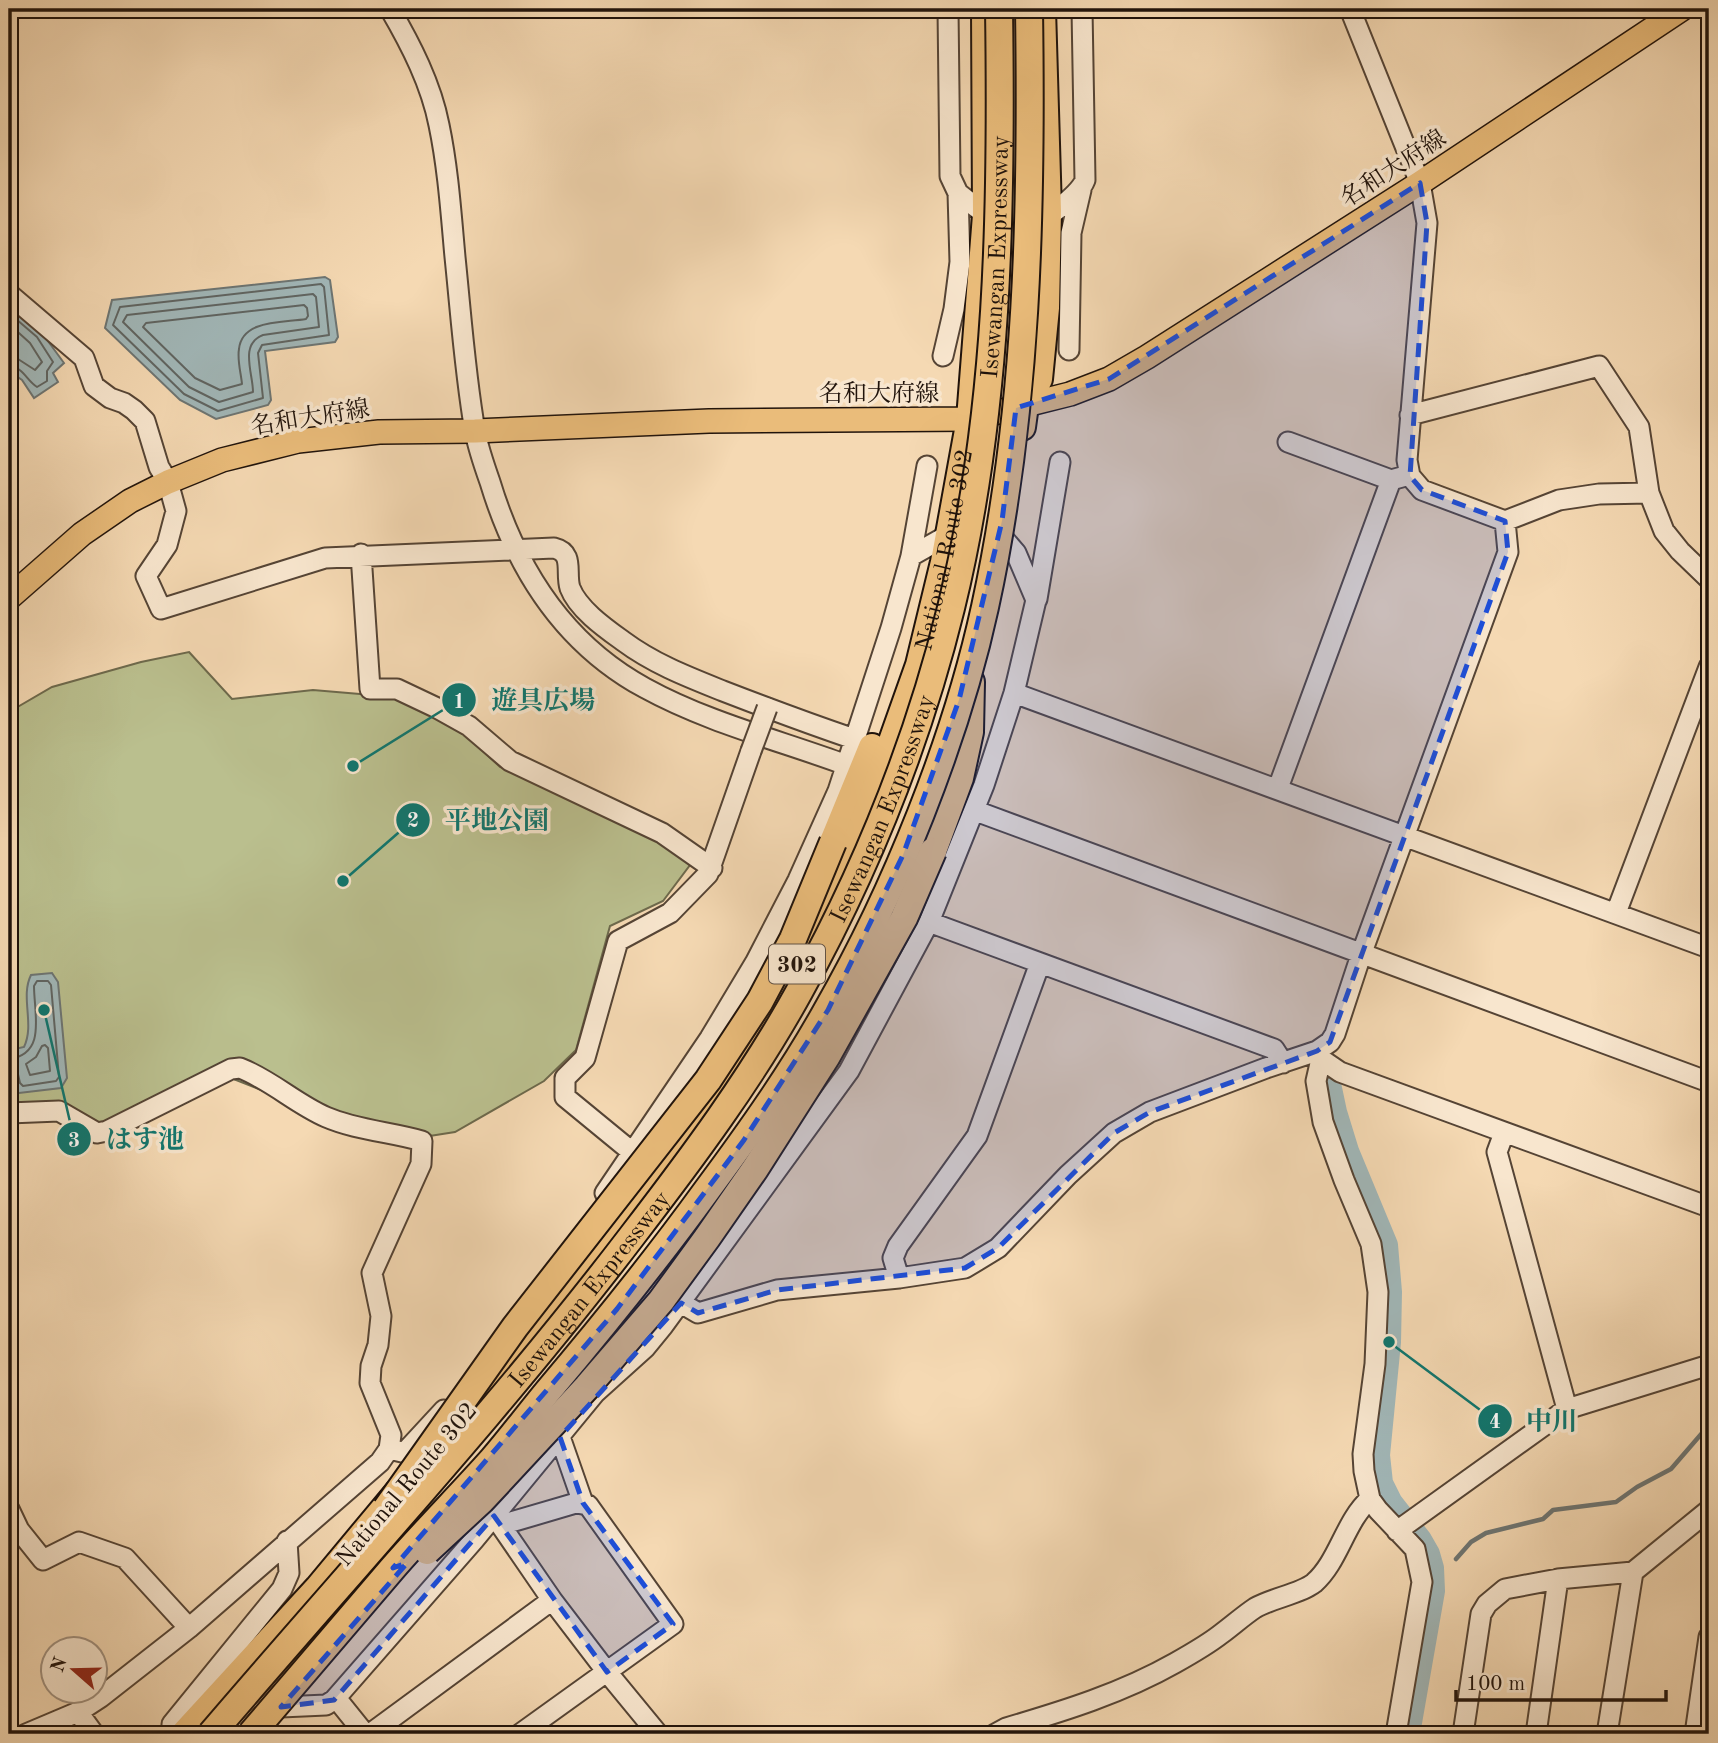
<svg xmlns="http://www.w3.org/2000/svg" width="1718" height="1743" viewBox="0 0 1718 1743" font-family="'Old Standard TT','Noto Serif JP',serif">
<style>
.green{fill:#babf8e;stroke:#6d694c;stroke-width:2}
.water{fill:#a1b7b8;stroke:#6d7573;stroke-width:2}
.lines{fill:none;stroke-linecap:round;stroke-linejoin:round}
.shore{stroke:#606562;stroke-width:2}
.stream{stroke:#6d7573;stroke-width:4.5}
.river{stroke:#a1b7b8;stroke-width:24}
.minor-casing{stroke:#554435;stroke-width:23}
.major-casing{stroke:#20130b;stroke-width:26}
.highway-casing{stroke:#20130b;stroke-width:30}
.minor{stroke:#f8e6ce;stroke-width:19}
.major{stroke:#eabc7a;stroke-width:23}
.highway{stroke:#eabc7a;stroke-width:26}
.minor-bridge-casing{stroke:#554435;stroke-width:23;stroke-linecap:butt}
.highway-bridge-casing{stroke:#20130b;stroke-width:30;stroke-linecap:butt}
.minor-bridge{stroke:#f8e6ce;stroke-width:19}
.highway-bridge{stroke:#eabc7a;stroke-width:26}
.marked{fill:#1d4ed8;fill-opacity:0.2;stroke:#1d4ed8;stroke-width:5;stroke-dasharray:14 9;stroke-linejoin:round}
.labels{text-anchor:middle;stroke-width:7;stroke-linejoin:round;paint-order:stroke}
.shield{fill:#f8e6ce;stroke:#615246;stroke-width:2}
.shield-label{font-size:23px;font-weight:bold;fill:#20130b}
.street-label{font-size:24px;fill:#20130b;stroke:#f8e6ce}
.leader{fill:none;stroke:#0f766e;stroke-width:2.5}
.callout-dot{fill:#0f766e;stroke:#f8e6ce;stroke-width:2.5}
.mark-label{font-size:21px;text-anchor:middle;font-weight:bold;fill:#fff}
.callout-label{font-size:26px;text-anchor:middle;font-weight:bold;fill:#0f766e;stroke:#f8e6ce;stroke-width:7;stroke-linejoin:round;paint-order:stroke}
</style>
<rect width="100%" height="100%" fill="#f5d9b3"/>
<filter id="stains"><feTurbulence type="fractalNoise" baseFrequency=".00286" numOctaves="4"/><feColorMatrix values="0 0 0 0 .2 0 0 0 0 .09 0 0 0 0 .02 0 0 0 .5 -.17"/></filter>
<radialGradient id="worn" r=".72"><stop offset=".6" stop-color="#630" stop-opacity="0"/><stop offset="1" stop-color="#630" stop-opacity=".3"/></radialGradient>
<path class="green" d="M189,652L232,699L313,690L395,697L428,712L468,737L500,767L587,802L693,861L663,901L610,926L576,1050L544,1081L455,1132L417,1138L352,1126L221,1074L126,1120L90,1125L49,1114L9,1115V712L52,687L141,662Z"/>
<path class="water" d="M325,277L330,280L338,337L335,342L265,351L271,400L268,405L216,419L180,400L105,328L112,300Z
M9,303L42,333L64,363L53,373L58,382L34,398L22,380L9,371Z
M52,973L58,982L67,1078L61,1088L19,1093L14,1089L10,1053L15,1049L24,1047C35,1024 20,997 31,975Z"/>
<g class="lines">
<path class="shore" d="M321,284L324,287L329,335L262,345L258,353L263,398L218,411L184,394L113,325L120,307Z
M313,294L316,297L319,327L263,335C239,344 253,373 253,392L219,402L189,387L123,322L127,315Z
M304,305L307,308L308,316L306,319C284,323 242,319 239,349C237,360 241,373 242,384L220,390L195,378L143,327L146,323Z
M9,313L37,337L53,362L47,371V381L37,387C27,381 23,367 9,366
M9,324L30,343L42,362L35,370L18,359L9,357
M42,1046L45,1045L48,1048L50,1071L30,1075L26,1064L36,1057Z
M9,1059C47,1054 34,1014 34,986L37,981H48L51,985L59,1077L56,1081L23,1086L20,1083L17,1070L9,1067"/>
<path class="stream" d="M1456,1559L1471,1542L1486,1533L1543,1519L1553,1510L1616,1502L1637,1487L1671,1469L1709,1425"/>
<path class="river" d="M1328,1079L1335,1112L1347,1151L1386,1245L1390,1292L1389,1342L1378,1455L1381,1483L1391,1503L1420,1540L1428,1554L1432,1568L1433,1591L1408,1734"/>
<defs>
<path id="minor" d="M390,9C411,45 431,84 439,125C448,168 451,213 455,257C461,315 465,374 475,431C478,448 484,465 490,482C516,568 564,644 645,688C705,721 774,739 838,762
M948,9L950,176L958,193L986,215
M1350,9L1420,183L1427,223L1407,460L1410,476L1422,490L1505,521L1559,500L1599,494L1649,493
M1047,218C1059,207 1080,194 1085,180L1082,9
M9,294L84,358L94,386L110,398L124,403L134,410L145,421L159,467L168,482L176,511L167,545L146,576L161,609L325,558L554,548C575,553 565,573 570,588C578,609 605,628 623,641C654,664 688,677 723,691C767,708 810,724 854,739
M1069,350L1071,233L1081,190
M943,356L954,309L960,262L958,193
M1410,415L1599,366L1639,427L1649,493L1664,531L1680,551L1709,579
M1288,442L1391,480L1402,477
M361,554L370,689H397L435,707L469,726L510,761L662,833L712,868
M911,556L927,466
M1037,599L1060,462
M1014,693L1709,948
M1278,788L1391,480
M984,814L1709,1082
M1616,913L1709,667
M929,922L1274,1049L1283,1063
M1317,1051L1321,1059L1340,1072L1709,1207
M1321,1059L1316,1081L1323,1122L1344,1180L1371,1244L1378,1292L1375,1364L1363,1454L1364,1471L1370,1499L1378,1510L1415,1549L1422,1582L1396,1734
M9,1113L59,1111L97,1133L107,1131L231,1069L240,1068C271,1080 296,1104 326,1117C356,1130 391,1132 422,1141L421,1164L372,1273L381,1316L378,1345L371,1366L370,1383L391,1435L389,1449
M1504,1133L1497,1152L1567,1409
M632,1152L565,1097V1078L585,1058L618,941L670,913L708,874L751,751
M605,1193L710,1038L755,963L798,880L838,791L891,628L911,556L950,534
M899,1278L893,1258L898,1246L977,1136L1040,963
M681,1303L698,1313L777,1290L899,1278L965,1268L998,1248L1068,1175L1114,1133L1150,1112L1266,1068L1317,1051L1330,1042L1335,1034L1361,955L1508,552L1505,521
M560,1437L583,1503
M9,1509L19,1530L43,1560L79,1542L125,1558L189,1628
M495,1517L552,1600
M501,1525L576,1503L588,1505L673,1624L520,1734
M1397,1531L1567,1409L1709,1365
M336,1698L365,1734
M281,1707L326,1705L334,1700L474,1540L595,1393L645,1348L663,1326L849,1071L929,922L984,785L1014,693L1036,600L1016,553L1004,539
M78,1712L94,1734
M172,1724L282,1589L289,1573L287,1541
M26,1734L78,1712L101,1697L189,1628L380,1462L389,1449L402,1452L407,1450L444,1410
M370,1734L552,1600L607,1672L658,1734
M995,1734L1006,1728C1064,1711 1122,1693 1175,1663C1191,1654 1207,1645 1221,1634C1232,1626 1243,1616 1255,1608C1272,1598 1300,1594 1314,1583C1339,1561 1345,1521 1370,1499
M1463,1734L1481,1614L1487,1604L1505,1589L1558,1579L1633,1572L1709,1510
M1536,1734L1558,1579
M1607,1734L1633,1572
M1695,1734L1709,1637"/>
<path id="major" d="M9,598L82,534L130,501L168,482L222,460L298,441L379,432L475,431L709,421L970,419L1070,394L1109,379L1147,357L1420,183L1682,9"/>
<g id="highway">
<path d="M1022,427L1025,405L1039,379L1046,308L1048,211L1042,9"/>
<path d="M833,842L872,747"/>
<path d="M933,851L960,778L970,732L971,682"/>
<path id="s1" d="M464,1415L515,1356L602,1251L749,1042L807,948L852,854L919,665L944,562L970,419L986,215L985,9"/>
<path d="M184,1734L318,1588L398,1492"/>
</g>
</defs>
<use href="#minor" class="minor-casing"/>
<use href="#major" class="major-casing"/>
<use href="#highway" class="highway-casing"/>
<use href="#minor" class="minor"/>
<use href="#major" class="major"/>
<use href="#highway" class="highway"/>
<defs>
<path id="minor-bridge" d="M751,751L767,708"/>
<g id="highway-bridge">
<path d="M386,1509L515,1327L708,1080L760,1001L793,939L833,842"/>
<path d="M427,1551L482,1500L587,1387L661,1301L707,1238L755,1169L827,1056L904,918L933,851"/>
<path id="s2" d="M211,1734C352,1569 500,1409 632,1236C692,1158 751,1079 799,992C866,871 918,742 951,608C999,412 1002,209 999,9"/>
<path d="M251,1734C298,1679 345,1624 392,1569C424,1532 459,1497 492,1460C511,1438 529,1414 548,1391C603,1326 657,1259 707,1190C750,1132 792,1073 827,1010C895,892 956,740 985,607C1028,410 1032,209 1029,9"/>
</g>
</defs>
<use href="#minor-bridge" class="minor-bridge-casing"/>
<use href="#highway-bridge" class="highway-bridge-casing"/>
<use href="#minor-bridge" class="minor-bridge"/>
<use href="#highway-bridge" class="highway-bridge"/>
</g>
<path class="marked" d="M1420,183L1427,223L1410,476L1422,490L1505,521L1508,552L1330,1042L1317,1051L1150,1112L1114,1133L998,1248L965,1268L777,1290L698,1313L681,1303L560,1437L583,1503L673,1624L607,1672L494,1516L334,1700L281,1707L407,1563L393,1568L617,1309L744,1140L828,1010L903,855L959,700L1002,521L1016,408L1109,379Z"/>
<g class="labels">
<rect class="shield" x="769" y="944.5" width="56" height="39" rx="5"/>
<g class="shield-label">
<text x="797" y="972">302</text>
</g>
<g class="street-label">
<text transform="translate(1393 168) rotate(-33)" y="8">名和大府線</text>
<text dy="8" stroke="none"><textPath href="#s2" startOffset="1717">Isewangan Expressway</textPath></text>
<text x="879" y="401">名和大府線</text>
<text transform="translate(310 417) rotate(-9)" y="8">名和大府線</text>
<text dy="8" stroke="none"><textPath href="#s1" startOffset="1003">National Route 302</textPath></text>
<text dy="8" stroke="none"><textPath href="#s2" startOffset="1150">Isewangan Expressway</textPath></text>
<text dy="8" stroke="none"><textPath href="#s2" startOffset="584">Isewangan Expressway</textPath></text>
<text transform="translate(406 1484) rotate(-50)" y="8">National Route 302</text>
</g>
</g>
<path class="leader" d="M353 766L459 700M343 881L413 820M44 1010L74 1139M1389 1342L1495 1421"/>
<g class="callout-dot">
<circle cx="353" cy="766" r="7"/>
<circle cx="343" cy="881" r="7"/>
<circle cx="44" cy="1010" r="7"/>
<circle cx="1389" cy="1342" r="7"/>
<circle cx="459" cy="700" r="18"/>
<circle cx="413" cy="820" r="18"/>
<circle cx="74" cy="1139" r="18"/>
<circle cx="1495" cy="1421" r="18"/>
</g>
<g class="mark-label">
<text x="459" y="708">1</text>
<text x="413" y="827">2</text>
<text x="74" y="1147">3</text>
<text x="1495" y="1428">4</text>
</g>
<g class="callout-label">
<text x="543" y="709">遊具広場</text>
<text x="497" y="829">平地公園</text>
<text x="145" y="1148">はす池</text>
<text x="1552" y="1430">中川</text>
</g>
<rect width="1718" height="1743" fill="none" stroke="#f5d9b3" stroke-width="35"/>
<rect x="10" y="10" width="1697" height="1722" fill="none" stroke="#20130b" stroke-width="3.5"/>
<rect x="18" y="18" width="1683" height="1708" fill="none" stroke="#20130b" stroke-width="2"/>
<g transform="translate(74 1670) rotate(290)"><circle r="33" fill="#f8e6ce" stroke="#a29280" stroke-width="2"/>
<path d="M0-5L12 26L0 18L-12 26Z" fill="#8f2418"/>
<text y="-10" font-size="19" font-weight="bold" text-anchor="middle" fill="#20130b">N</text>
</g>
<path d="M1456 1690v10h210v-10" fill="none" stroke="#20130b" stroke-width="3.5"/>
<text x="1466" y="1690" font-size="21" fill="#20130b" stroke="#f8e6ce" stroke-width="5" paint-order="stroke">100 m</text>
<rect width="100%" height="100%" filter="url(#stains)"/>
<rect width="100%" height="100%" fill="url(#worn)"/>
</svg>
